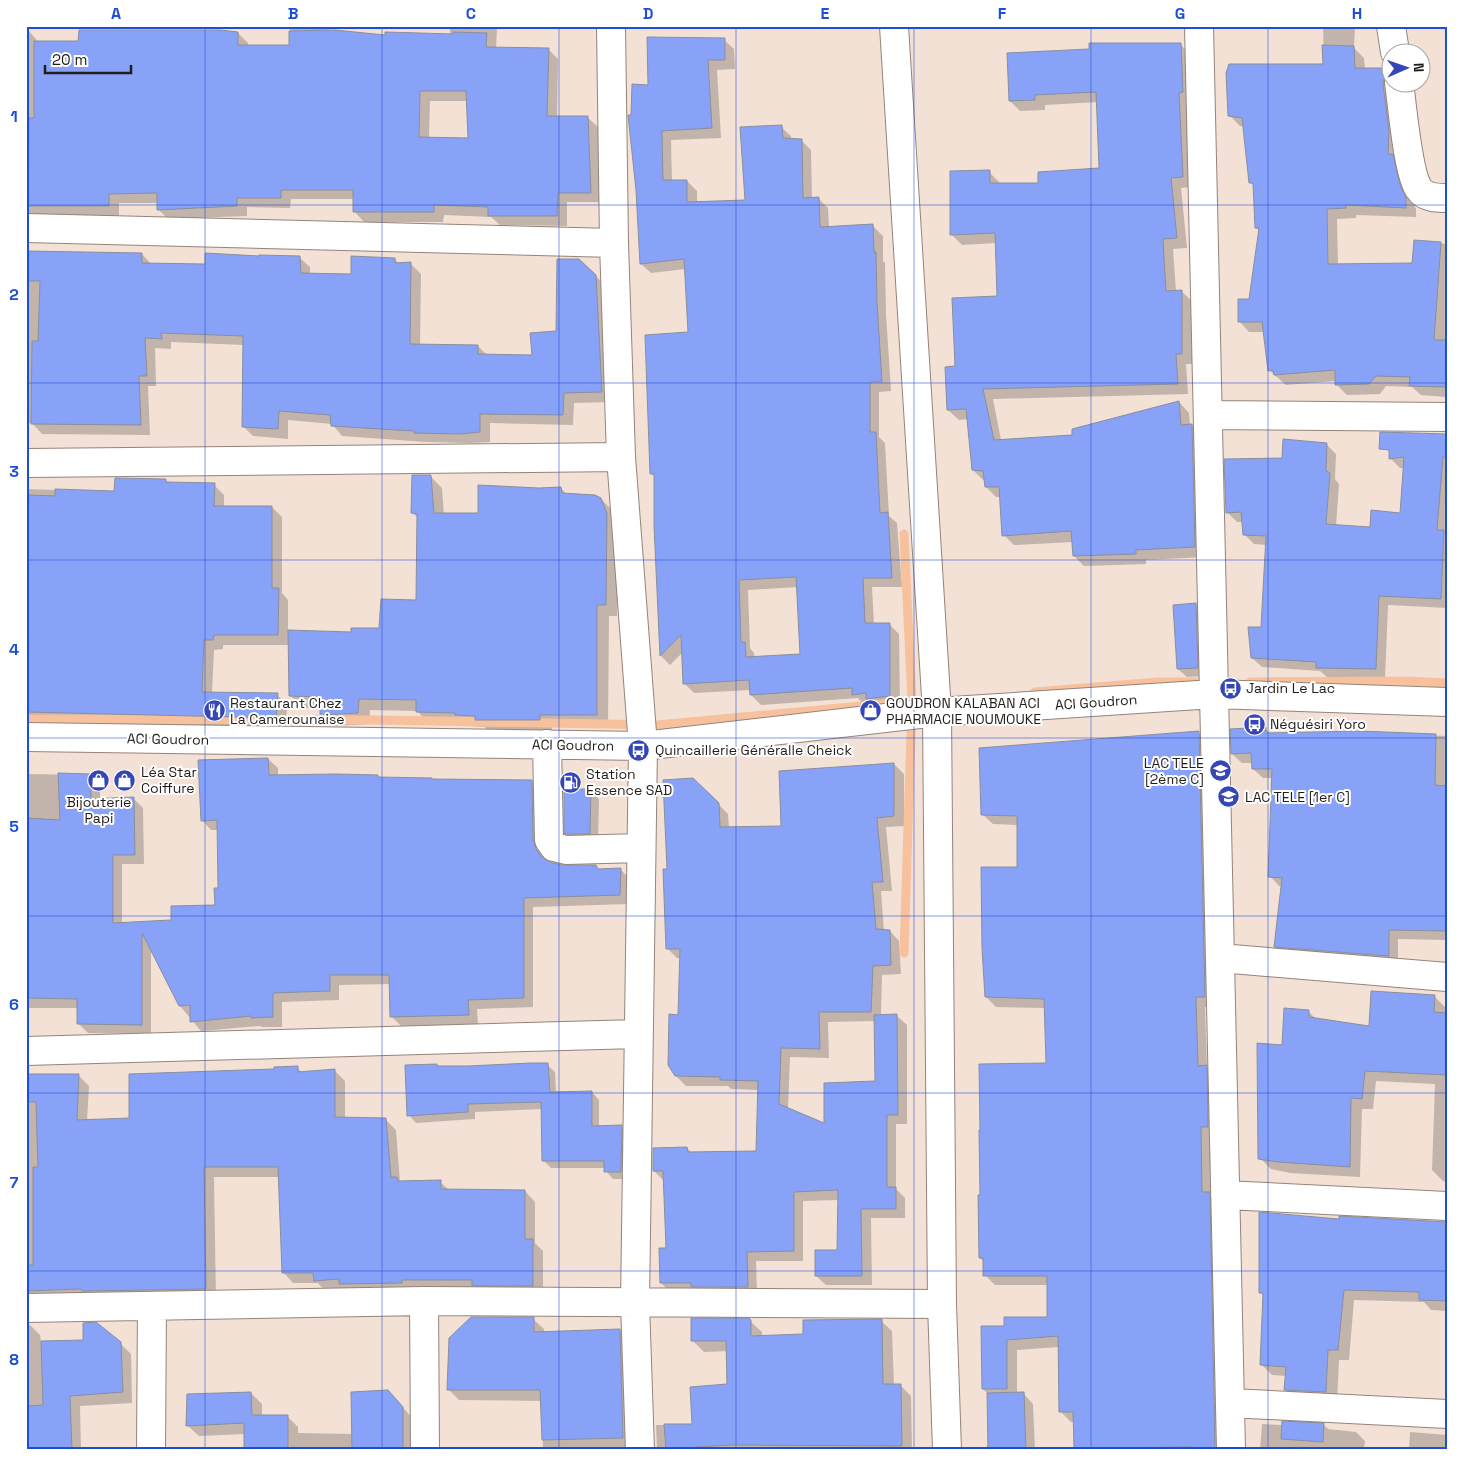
<svg xmlns="http://www.w3.org/2000/svg" width="1473" height="1476" viewBox="0 0 1473 1476" font-family="'Space Grotesk',sans-serif">
<style>
.shadow{fill:#0003;fill-rule:evenodd}
.lines{fill:none;stroke-linecap:round;stroke-linejoin:round}
.stream{stroke:#f7c19e;stroke-width:9}
.building{fill:#88a2f8;stroke:#898e9e;fill-rule:evenodd}
.minor-casing{stroke:#94847a;stroke-width:30}
.minor{stroke:#fff;stroke-width:28}
.grid{fill:none;stroke:#1d4ed8;stroke-width:1;stroke-opacity:0.55}
.labels{text-anchor:middle;stroke-width:4;stroke-linejoin:round;paint-order:stroke}
.poi-label{font-size:14px;fill:#231d19;stroke:#fff;text-anchor:start}
.street-label{font-size:14px;fill:#231d19;stroke:#fff}
.neatline{fill:none;stroke:#1d4ed8;stroke-width:2}
.grid-label{font-size:16px;text-anchor:middle;font-weight:bold;fill:#1d4ed8}
</style>
<rect width="100%" height="100%" fill="#f3e1d6"/>
<path class="shadow" d="M290,26H329V30L386,36L450,35V26H497L496,49H548L558,59L557,117H587L598,127L601,202H567V226L500,225L491,217L444,215L443,222H364L354,211V199H291L290,208L247,207V216L168,219L158,209V203H119V216L26,215V28L36,39L37,42H79L238,33L248,43V46H290ZM430,101H468L469,139H429Z
M1323,26H1355L1354,48L1364,58L1365,69H1381L1390,79L1410,197L1416,209V217L1356,215V218L1337,219L1338,265L1413,264L1415,241L1447,244V314L1445,342H1447V397L1421,395L1412,387L1386,386L1380,394L1347,395L1337,385L1336,381L1286,385L1269,370L1264,332H1249L1239,321L1250,301L1260,231L1256,228L1255,187L1251,183L1244,126H1240L1229,115L1324,65Z
M724,40L734,49L735,69L717,70L721,138L671,140L672,181H687L697,191V203L746,201L781,127L791,136V140H801L811,150L812,199L818,198L828,208L829,228L873,226L883,236V261L885,263L886,314L891,391L879,392V437L885,443L889,516L897,523L902,587H872L874,624H889L899,634L900,706L877,708L872,703L863,704L858,698L761,705L751,695V690L694,693L684,683L683,652L670,665L661,656L655,526V477L652,474L689,333L686,269L651,273L641,264L633,116L650,86ZM798,587L801,656L755,658L754,653L750,648L748,590Z
M1181,45L1191,55L1193,187L1181,188L1187,248L1173,249L1176,291H1181L1192,301V364H1186L1188,394L993,399L1001,440L1073,436L1179,402L1189,413L1190,426L1192,425L1202,436L1205,557L1146,560V564L1084,566L1074,556L1073,542L1014,545L1004,535L1001,497H996L986,487L985,480H983L973,470L968,419L959,420L948,410L956,367L998,297L996,243L962,245L952,235L989,172L999,182V184H1040L1100,169L1098,102L1045,105V110L1020,111L1010,101Z
M26,251L142,254L152,265H206L260,258L299,257L310,267V275H352L395,259L399,264H411L421,274L420,346H478L487,355L533,356L557,332L596,276L606,286L612,402L574,403L573,425L490,423V442L470,443L426,442L342,436L332,424L288,420V439L253,436L243,426L244,345L171,342V349L155,348L156,386H148L150,435L42,434L32,423H26Z
M1447,436V608L1388,605L1385,679L1327,677L1320,671L1262,667L1252,658L1263,628L1267,545L1254,544L1244,534L1243,522H1237L1227,512L1283,459L1326,444L1336,454L1335,479L1339,484L1336,526L1372,528L1401,514L1404,468H1400L1390,458Z
M430,476L442,488L444,515H479L539,489L561,488L567,495L601,499L613,511L618,526L617,616H609L608,726H552V731H488L485,727L468,726L466,724L429,723L417,711L370,710L369,724L333,726L322,715L321,708H302L291,696L290,645H223V649L214,650L212,693L277,695L287,705L286,727L57,722V727L30,726L26,723V489L115,492L165,480L168,483L214,485L224,495V507H272L282,517V593L288,600V631L353,633L381,629L417,602L419,519L412,512Z
M1196,605L1204,613L1206,676L1187,677L1178,669Z
M1265,728L1271,734L1359,733L1447,736V946L1446,940L1398,939V965L1284,956L1275,946L1282,886H1279L1270,876L1273,778H1263L1253,769V763H1242L1232,754Z
M1199,733L1209,743L1215,1007H1205L1207,1068L1216,1077L1211,1137V1196L1219,1203L1225,1450H1075L1074,1422H1071L1061,1412L1059,1347L1017,1350V1394L1023,1393L1033,1404L1035,1450H987V1445H989L988,1394L983,1389L1006,1327L1048,1318V1285H995L985,1275L984,1262L980,1258L1047,1064L1046,1008L996,1007L986,997L1018,868V825L993,824L982,814Z
M268,759L278,768V776L532,782L541,791L543,851L546,861L562,866H596L599,870L620,869L630,879L629,904L533,907V1007L477,1009L478,1024L401,1026L391,1016V984L339,985V1000L282,1002V1027H262L260,1026L201,1031L180,1006L151,949V1034L88,1033L78,1023V1008H26V774L90,775L100,785V800L133,798L143,808L144,864H122V924L173,921L216,907L220,889L218,830H211L202,820Z
M894,764L904,774V826L886,827L892,891H881L884,931H890L899,941L901,974L882,975L881,1016H897L907,1025V1124H896V1189L905,1198V1218H871L872,1285H826L816,1276L839,1251V1200L803,1201V1261H756L757,1296L670,1292L661,1283L667,1249L663,1180L654,1171L687,1148L692,1153L757,1152L759,1090L731,1089L728,1086H686L676,1076L681,958H677L667,948L668,870L693,779L728,814L729,828H782ZM875,1021L876,1082L825,1124L788,1109L790,1057L829,1058L828,1022Z
M590,790L599,799L598,842H574L566,833Z
M1434,996L1445,1007V1011H1447V1182L1443,1181L1432,1170L1435,1084L1376,1081L1373,1109H1362L1360,1177L1290,1173L1271,1169L1260,1158L1283,1046L1308,1011L1317,1020L1370,1028Z
M437,1065L439,1068L547,1065L555,1072L556,1093L592,1092L599,1100V1127H621L629,1134L628,1179H613L606,1171V1168H551L544,1161L543,1109L475,1112V1119L416,1123L409,1115Z
M297,1068L303,1073L335,1071L345,1081V1118L385,1119L396,1130L400,1182H440L449,1190L525,1191L535,1202V1243L543,1251V1296L325,1291L318,1283H293L283,1272L280,1177H214L216,1299L26,1307V1076L78,1075L89,1086L87,1121L130,1119L275,1070Z
M1340,1220L1447,1223V1311L1431,1310L1424,1302L1354,1300L1349,1360H1339L1337,1403L1296,1401L1285,1390L1286,1376L1272,1375L1261,1364L1264,1297L1261,1293Z
M533,1319L544,1329V1333L620,1331L631,1342L634,1450H543L542,1401L459,1400L448,1389Z
M750,1321L762,1332V1337L804,1335L881,1321L892,1331L894,1385H900L911,1396L912,1450H657L656,1425H694L728,1386V1351L704,1352L693,1341Z
M26,1324L30,1325L40,1335L41,1342L84,1341L120,1343L131,1354L132,1403L80,1406L81,1450H26Z
M251,1393L262,1404V1416H287L298,1427V1433L353,1434L399,1403L413,1419L414,1450H245V1434L199,1436L187,1425Z
M1283,1423L1324,1425L1328,1429L1356,1432L1365,1441L1364,1448L1398,1450H1260L1262,1424L1283,1425Z
M1410,1432L1447,1435V1450H1409Z"/>
<g class="lines">
<path class="stream" d="M904,534L912,702L904,953
M1250,682L1407,681L1447,683
M1035,692L1158,682H1197
M26,719L377,720L657,725L905,702"/>
</g>
<path class="building" d="M79,30H220L238,32V45H289V31L335,30L385,35V32L454,34L453,32L487,33L486,47L549,48L547,116H588L591,193H558L557,216H488V207L434,205V212H353V190H281V198H237V206L157,210V193L109,194V206H28L29,118H34V41H78ZM420,91H466L468,138L419,137Z
M647,37L725,38V60H708L712,128L662,131L663,180H687V202L745,200L740,127L782,125L783,138L802,139L803,198L819,197L820,227L873,224L874,252H876L877,303L882,382H870V432H876L880,513L888,512L892,578H863L865,623H890V696L866,699V693L852,695V688L750,695L749,680L683,684L681,635L660,656L654,526V474H650L645,335L688,332L684,259L640,264L636,190L628,115H631L632,84L648,85ZM796,577L800,654L746,657L745,642H741L739,580Z
M1089,43H1181L1183,92L1179,93L1183,177L1171,178L1177,238L1163,239L1166,291L1182,290V354H1176L1178,384L983,389L994,440L1072,435V429L1179,401L1181,425L1192,424L1195,547L1136,550V554L1073,556L1071,531L1002,536L999,487H985L983,471L972,470L966,409L947,410L945,367L955,366L952,298L997,296L995,233L950,235V171L990,170V183H1038V172L1099,168L1096,92L1035,95V100L1009,101L1007,53L1089,49Z
M1322,45L1354,46L1355,68H1382L1385,75L1383,84L1389,131L1388,154H1393L1400,185L1406,197V208L1346,205V208L1327,209L1328,264L1412,263L1414,240L1441,242L1434,340H1447V387L1409,386L1410,377L1376,376L1369,384L1335,385V370L1274,375L1273,370L1268,371L1262,322H1238V299H1249L1259,228H1255L1253,183H1249L1242,118L1228,116L1226,73L1229,64H1323Z
M26,251L142,253V263L205,264V253L259,256V255L300,256L301,273L351,274V256L395,258V263L411,262L410,344L478,345V354L532,355L530,333L556,331L557,259H579L596,275L602,392L564,393L563,415L480,414V432L460,434L414,433V431L331,426L330,415L279,411L278,429L242,427L243,336L161,333L162,339L145,338L147,376H139L141,425L31,424L32,341H38L40,281H26Z
M1380,432L1447,434V457H1443L1437,530H1444L1441,599L1379,596L1376,669L1316,668V662L1251,658L1248,627H1261L1266,536L1243,535L1241,512L1226,513L1224,459L1282,458L1283,439L1327,443L1326,471L1330,473L1326,524L1370,527L1371,510L1400,513L1404,457L1389,459V450L1379,449Z
M412,475H431L434,513H478V485L539,488L561,487L562,493L595,495L601,498L607,514L606,605H597V715H540V720H475V716L455,715V713L416,712V700L359,699L358,713L320,715V697L289,696L288,630L351,632V628H379L381,599L416,600L417,514L411,513Z
M115,478L166,479V482L215,483L214,506H272V588H279L278,635H214L213,640H204L202,692L278,693L276,718L26,712V550L29,495L55,496V489L114,491Z
M1196,603L1198,668L1177,669L1173,605Z
M1266,727V733L1359,731L1436,734L1435,785L1447,786V931L1389,930V956L1274,947L1282,878L1268,877L1272,769H1252L1251,753L1231,754L1230,729Z
M1199,731L1205,997H1196L1198,1066L1207,1065L1208,1127H1201L1202,1192H1210L1215,1450H1193V1447L1074,1448L1073,1412H1059L1058,1336L1007,1340V1389H982L981,1326H1004V1317H1047V1276H983V1258H979L978,1195H980L979,1130H980L979,1064L1046,1063L1044,999L985,997L982,949L981,867H1017V816L981,815L979,748Z
M268,758L269,775L336,774L378,775V777L432,778V779L532,780L533,840L536,849L541,856L550,862L562,865H596L598,869L621,868L620,895L524,898V998L468,1000L469,1015L390,1017L389,975H330V991L273,993V1017L251,1018V1016L190,1022V1005L179,1006L142,933V1025L77,1024V999L26,998V818L60,820L58,773L91,774V799L134,797L135,855H113V923L171,920V906L215,905L214,888H218L217,820L201,821L198,760Z
M894,763V816L877,818L883,882H872L876,929L890,930L891,965L873,966L871,1012H819L820,1049L781,1048L779,1104L824,1123V1083L875,1081L874,1015L897,1014L898,1115H887V1187H896V1209H861L862,1276H815V1250H837L838,1190L794,1192V1251L747,1252L748,1287H691V1283H660L659,1248H666L663,1171H653V1148L687,1147L688,1152L756,1151L758,1081L720,1080V1077L675,1076L668,1065L669,1014L678,1015L680,949H666L663,869H667L663,780L693,778L719,803L720,827L781,826L779,771Z
M564,789H591L590,834H564Z
M1371,991L1435,995L1434,1012L1447,1013V1075L1365,1071L1362,1099L1351,1098L1350,1167L1278,1162L1258,1159L1257,1043L1282,1045L1284,1008L1309,1010V1017L1369,1026Z
M531,1063H548L550,1092L592,1091V1126L622,1125L621,1172H604V1161H542L541,1102L468,1104V1112L407,1116L405,1065L437,1064V1066H468Z
M298,1066V1072L335,1069V1117L386,1118L391,1177H397L398,1181L441,1180V1189L525,1190V1239H533V1286H472V1280H402V1283L339,1284V1279L314,1281L313,1273H282L278,1167H204L206,1289L82,1291L81,1289L26,1291V1265H33V1167H38L36,1102H26V1074H79L77,1120L129,1118V1074L274,1069V1067Z
M1259,1212L1339,1219V1216L1447,1222V1301L1419,1300V1292L1344,1290L1338,1350H1328L1326,1392L1284,1390L1286,1367L1260,1365L1263,1293H1259Z
M471,1317H534V1332L620,1329L623,1438L542,1440L540,1390H447L449,1338Z
M691,1318H749L751,1320V1336L803,1334V1320L882,1319L883,1384H901L902,1446L732,1445L695,1447V1450H666L664,1424H692L690,1387L727,1384L726,1341H691Z
M96,1322L121,1342L123,1392L70,1396L72,1450H26V1406L43,1405L41,1341L83,1340V1323Z
M388,1390L403,1407V1450H352L351,1392Z
M251,1392L252,1415H288V1450H244V1423L186,1426L187,1394Z
M1024,1392L1026,1450H988L987,1393Z
M1282,1421L1324,1423L1323,1442L1281,1439Z"/>
<g class="lines">
<defs>
<path id="minor" d="M611,26L614,243L621,457L643,746L635,1303L640,1450
M894,26L937,712L942,1304L947,1450
M1199,26L1231,1450
M1391,26L1395,52
M1399,82C1402,104 1408,174 1419,189C1425,198 1437,198 1447,198
M26,228L614,243
M1208,415L1447,417
M26,463L621,457
M26,737L643,746L937,712L1214,694L1447,702
M547,744L549,840L554,847L566,850L641,848
M1220,958L1447,977
M26,1051L638,1034
M1225,1195L1447,1206
M424,1301L425,1450
M26,1308L424,1301L942,1304
M1230,1403L1447,1414
M151,1450L152,1306"/>
</defs>
<use href="#minor" class="minor-casing"/>
<use href="#minor" class="minor"/>
</g>
<path class="grid" d="M205,26V1450M382,26V1450M559,26V1450M736,26V1450M914,26V1450M1091,26V1450M1268,26V1450M26,205H1447M26,383H1447M26,560H1447M26,738H1447M26,916H1447M26,1093H1447M26,1271H1447"/>
<defs>
<symbol id="bus-disc" viewBox="-11 -11 22 22"><circle r="9.5" fill="#3446b8" stroke="#fff"/><path d="M-5-6H5V4H4V6H2V4H-2V6H-4V4H-5ZM-3.5-4V0h7V-4ZM-3.5 1.2v1.5H-2V1.2ZM2 1.2v1.5H3.5V1.2Z" fill="#fff"/></symbol>
<symbol id="restaurant-disc" viewBox="-11 -11 22 22"><circle r="9.5" fill="#3446b8" stroke="#fff"/><path d="M-5-6h1v4h1v-4h1v4h1v-4h1v5L-1.5 .5V6h-2V.5L-5-1ZM5-6V6H3V1.5H1.5Q1.5-4 5-6Z" fill="#fff"/></symbol>
<symbol id="shop-disc" viewBox="-11 -11 22 22"><circle r="9.5" fill="#3446b8" stroke="#fff"/><path d="M-5-2.5h2.3a2.7 3.5 0 0 1 5.4 0H5L5.5 6h-11ZM-1.5-2.5h3a1.5 2.3 0 0 0-3 0Z" fill="#fff"/></symbol>
<symbol id="school-disc" viewBox="-11 -11 22 22"><circle r="9.5" fill="#3446b8" stroke="#fff"/><path d="M0-5L7-2L0 1L-7-2ZM-4 1L0 2.5L4 1V4Q0 6-4 4Z" fill="#fff"/></symbol>
<symbol id="fuel-disc" viewBox="-11 -11 22 22"><circle r="9.5" fill="#3446b8" stroke="#fff"/><path d="M-5.5-6h7V0h2V4h1.3V-2.5L3-4.5l.8-.8L6-3V5H2.5V1h-1V6h-7ZM-4.2-4.7v3.2H.2V-4.7Z" fill="#fff"/></symbol>
</defs>
<g fill-rule="evenodd">
<use href="#bus-disc" x="1218" y="676" width="25" height="25"/>
<use href="#restaurant-disc" x="202" y="698" width="25" height="25"/>
<use href="#shop-disc" x="858" y="698" width="25" height="25"/>
<use href="#bus-disc" x="1242" y="712" width="25" height="25"/>
<use href="#bus-disc" x="626" y="738" width="25" height="25"/>
<use href="#school-disc" x="1208" y="758" width="25" height="25"/>
<use href="#shop-disc" x="86" y="768" width="25" height="25"/>
<use href="#shop-disc" x="112" y="768" width="25" height="25"/>
<use href="#fuel-disc" x="558" y="770" width="25" height="25"/>
<use href="#school-disc" x="1216" y="784" width="25" height="25"/>
</g>
<g class="labels">
<g class="poi-label">
<text x="1246" y="693">Jardin Le Lac</text>
<text x="230" y="708">Restaurant Chez<tspan x="230" dy="16">La Camerounaise</tspan></text>
<text x="886" y="708">GOUDRON KALABAN ACI<tspan x="886" dy="16">PHARMACIE NOUMOUKE</tspan></text>
<text x="1270" y="729">Néguésiri Yoro</text>
<text x="655" y="755">Quincaillerie Généralle Cheick</text>
<text x="1204" y="768" text-anchor="end">LAC TELE<tspan x="1204" dy="16">[2ème C]</tspan></text>
<text x="141" y="777">Léa Star<tspan x="141" dy="16">Coiffure</tspan></text>
<text x="586" y="779">Station<tspan x="586" dy="16">Essence SAD</tspan></text>
<text x="1245" y="802">LAC TELE [1er C]</text>
<text x="99" y="807" text-anchor="middle">Bijouterie<tspan x="99" dy="16">Papi</tspan></text>
</g>
<g class="street-label">
<text transform="translate(1096 702) rotate(-4)" y="5">ACI Goudron</text>
<text transform="translate(168 739) rotate(1)" y="5">ACI Goudron</text>
<text transform="translate(573 745) rotate(1)" y="5">ACI Goudron</text>
</g>
</g>
<rect width="1473" height="1476" fill="none" stroke="#ffffff" stroke-width="55"/>
<g transform="translate(1406 68) rotate(88)"><circle r="24" fill="#ffffff" stroke="#a7a5a3"/>
<path d="M0-4L9 19L0 12L-9 19Z" fill="#3446b8"/>
<text y="-8" font-size="14" font-weight="bold" text-anchor="middle" fill="#231d19">N</text>
</g>
<path d="M45 65v8h86v-8" fill="none" stroke="#231d19" stroke-width="2.5"/>
<text x="52" y="65" font-size="15" fill="#231d19" stroke="#ffffff" stroke-width="4" paint-order="stroke">20 m</text>
<rect x="28" y="28" width="1418" height="1420" class="neatline"/>
<g class="grid-label">
<text x="116" y="19">A</text>
<text x="293" y="19">B</text>
<text x="471" y="19">C</text>
<text x="648" y="19">D</text>
<text x="825" y="19">E</text>
<text x="1002" y="19">F</text>
<text x="1180" y="19">G</text>
<text x="1357" y="19">H</text>
<text x="14" y="122">1</text>
<text x="14" y="300">2</text>
<text x="14" y="477">3</text>
<text x="14" y="655">4</text>
<text x="14" y="832">5</text>
<text x="14" y="1010">6</text>
<text x="14" y="1188">7</text>
<text x="14" y="1365">8</text>
</g>
</svg>
